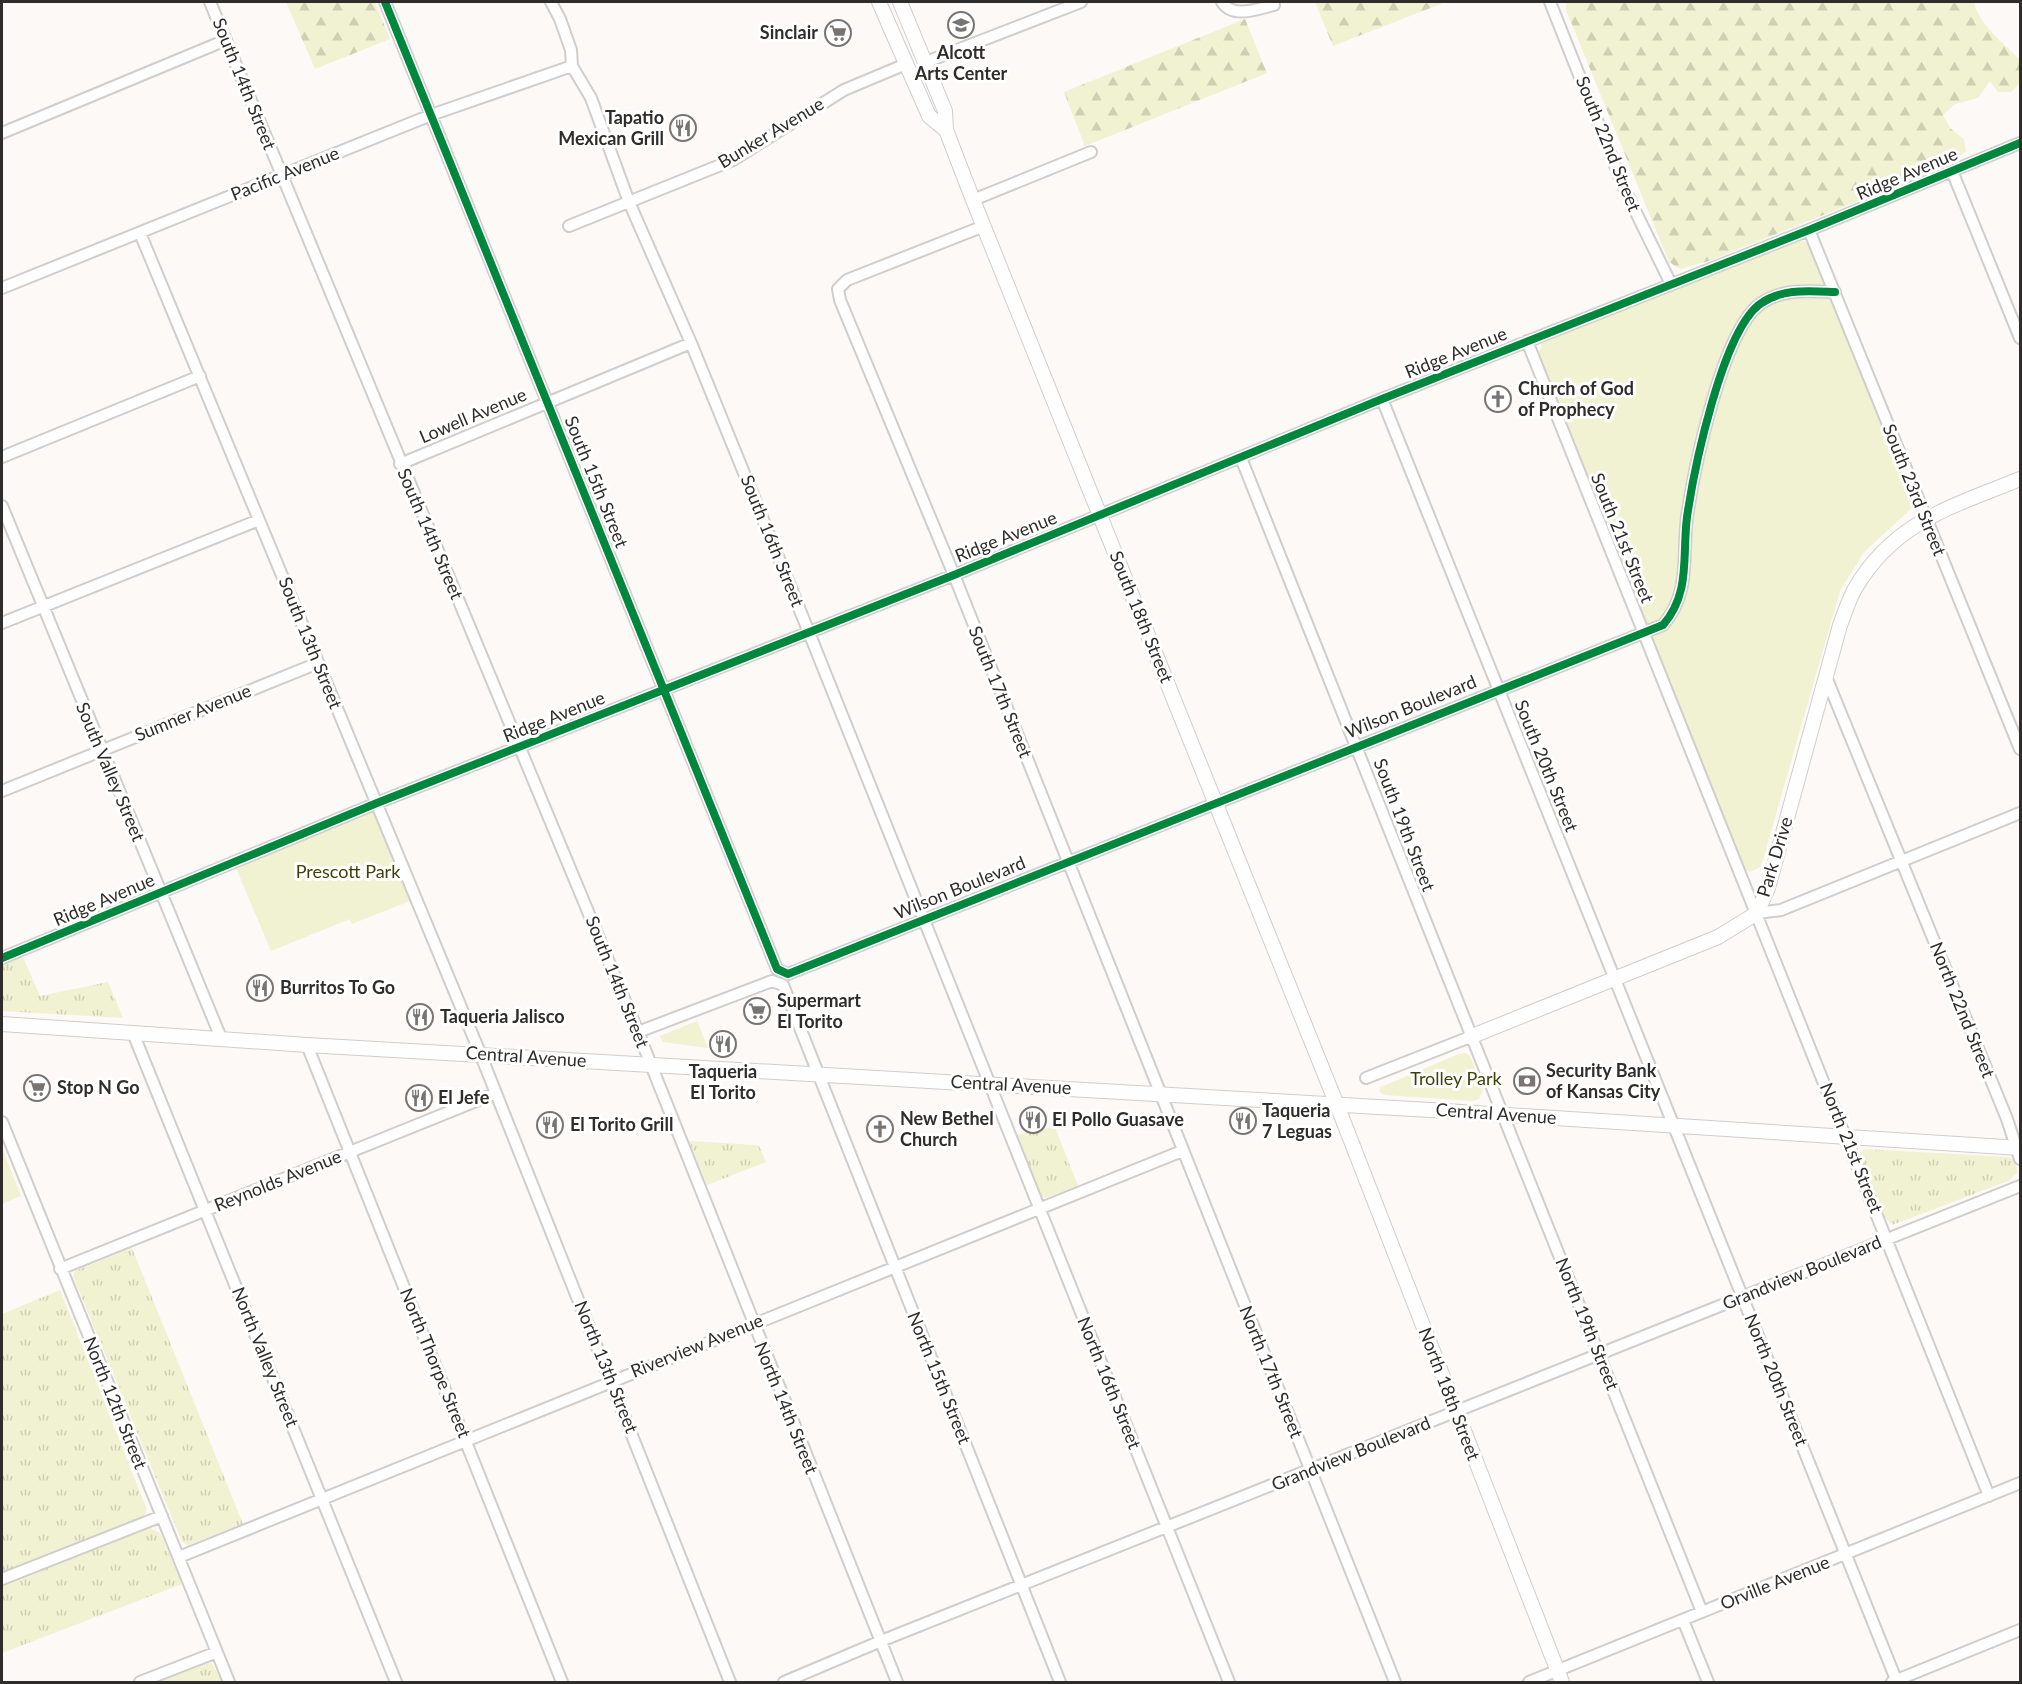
<svg xmlns="http://www.w3.org/2000/svg" width="2022" height="1684" viewBox="0 0 2022 1684" font-family="Lato,sans-serif">
<style>
.grass{fill:url(#grass-tufts)}
.forest{fill:url(#forest-firs)}
.green{fill:#f0f2d2}
.lines{fill:none;stroke-linecap:round;stroke-linejoin:round}
.minor-casing{stroke:#d0cecc;stroke-width:14}
.major-casing{stroke:#d0cecc;stroke-width:16}
.minor{stroke:#fffefe;stroke-width:10}
.major{stroke:#fffefe;stroke-width:14}
.cycleway-casing{stroke:#fff;stroke-width:11}
.cycleway{stroke:#00873e;stroke-width:8}
.labels{text-anchor:middle;stroke-width:6;stroke-linejoin:round;paint-order:stroke}
.poi-label{font-size:18px;font-weight:bold;fill:#2f2d2b;stroke:#fff;text-anchor:start}
.street-label{font-size:18px;fill:#2f2d2b;stroke:#fff}
.park-label{font-size:18px;fill:#3e4007;stroke:#fff}
</style>
<defs>
<pattern id="grass-tufts" width="24" height="20" patternUnits="userSpaceOnUse" patternTransform="scale(1.5)"><rect width="24" height="20" fill="#f0f2d2"/><path d="M3 7l-1-3M5 7V3M7 7l1-3M15 17l-1-3M17 17v-4M19 17l1-3" fill="none" stroke="#ced0b4"/></pattern>
<pattern id="forest-firs" width="22" height="20" patternUnits="userSpaceOnUse" patternTransform="scale(1.5)"><rect width="22" height="20" fill="#f0f2d2"/><path d="M5 1l3.5 6h-7zM16 11l3.5 6h-7z" fill="#ced0b4"/></pattern>
</defs>
<rect width="100%" height="100%" fill="#fcf9f6"/>
<path class="grass" d="M22,955L40,996L108,982L123,1018L2,1011V963Z
M1055,1127L1078,1186L1045,1198L1041,1197L1016,1135Z
M689,1141L755,1145L759,1146L766,1162L707,1185Z
M1864,1149L2009,1157L2014,1160L2018,1172L2008,1181L1892,1225L1884,1216L1859,1155Z
M132,1248L243,1524L188,1545L182,1542L73,1276L75,1271Z
M60,1290L147,1510L143,1517L135,1523L2,1573V1314Z
M150,1528L160,1533L182,1584L2,1653V1585Z
M211,1662L223,1682H158Z"/>
<path class="forest" d="M286,2H375L390,39L315,69Z
M1315,2H1446L1333,46Z
M1566,2H1974C1979,25 2004,43 2020,60V83L2011,92H1998L1990,81L1978,98L1955,104L1943,115L1950,128L1964,139L1966,151L1950,164L1709,261L1680,269L1669,262L1566,10Z
M1245,19L1267,73L1085,146L1064,92Z"/>
<path class="green" d="M1798,239L1808,243L1910,494L1913,507L1864,552L1840,591L1763,860L1760,867L1750,872L1745,869L1539,353L1542,343Z
M370,813H374L410,901L352,924L350,919L271,951L236,868Z
M697,1021L708,1048L663,1042L660,1036Z
M1466,1053L1470,1056L1483,1089L1479,1099L1473,1101L1384,1095L1379,1091L1381,1087L1459,1054Z
M2,1148L21,1196L2,1204Z"/>
<g class="lines">
<defs>
<path id="minor" d="M210,2L638,1032L897,1682
M385,2L777,969L788,974L1663,625C1691,593 1682,556 1687,517C1694,469 1722,332 1760,304C1782,288 1809,291 1835,292
M551,2L560,19L571,50L572,66L591,98L629,202L691,343L808,630L1229,1682
M1222,2C1233,19 1257,9 1274,5
M1550,2L1624,188L1671,284
M926,62L1081,2
M2,133L226,40
M1952,171L2020,338
M973,200L1091,152
M569,226L733,160L844,90L906,64
M984,226L847,280L838,289L840,300L954,575L1395,1682
M1809,230L2020,749
M140,233L480,1053L730,1682
M2,288L431,115L572,66
M1527,341L1989,1496
M1382,399L1897,1682
M2,457L200,376
M1241,458C1395,842 1547,1228 1702,1612
M400,464L691,343
M2,506L221,1038
M2,623L259,520
M1826,677L2007,1119L2020,1159
M2,791L318,663
M1757,913L1781,910L2020,813
M2,958L377,803L954,575L1382,399L1809,230L2020,143
M638,1032L772,981L783,985L1060,1682
M133,1033L396,1682
M307,1045L562,1682
M1366,1078L1470,1037
M2,1122L229,1682
M60,1269L496,1093
M179,1557L1182,1151
M2,1579L162,1516
M1683,1620L1708,1682
M140,1682L217,1652
M784,1682L881,1641L2020,1186
M1529,1682L2020,1483
M1892,1682L2020,1630"/>
<path id="major" d="M879,2L929,116L946,130
M900,2L945,111L946,130L973,200L1337,1105L1562,1682
M2,1024L307,1045L1430,1110L2020,1148
M1470,1037L1718,937L1757,913L1768,888L1840,625C1845,613 1849,598 1856,587C1895,521 1954,506 2020,479"/>
</defs>
<use href="#minor" class="minor-casing"/>
<use href="#major" class="major-casing"/>
<use href="#minor" class="minor"/>
<use href="#major" class="major"/>
<defs>
<path id="cycleway" d="M385,2L777,969L788,974L1663,625C1691,593 1682,556 1687,517C1694,469 1722,332 1760,304C1782,288 1809,291 1835,292
M2,958L377,803L954,575L1382,399L1809,230L2020,143"/>
</defs>
<use href="#cycleway" class="cycleway-casing"/>
<use href="#cycleway" class="cycleway"/>
</g>
<defs>
<symbol id="school-ring" viewBox="-11 -11 22 22"><circle r="9.5" fill="#fff" stroke="#777472" stroke-width="1.5"/><path d="M0-5L7-2L0 1L-7-2ZM-4 1L0 2.5L4 1V4Q0 6-4 4Z" fill="#777472"/></symbol>
<symbol id="supermarket-ring" viewBox="-11 -11 22 22"><circle r="9.5" fill="#fff" stroke="#777472" stroke-width="1.5"/><path d="M-6-5.5h2.5l.6 2H6L4.5 2H-2.5L-4.4-4H-6ZM-1.5 3.2a1.3 1.3 0 1 0 .1 0ZM3 3.2a1.3 1.3 0 1 0 .1 0Z" fill="#777472"/></symbol>
<symbol id="restaurant-ring" viewBox="-11 -11 22 22"><circle r="9.5" fill="#fff" stroke="#777472" stroke-width="1.5"/><path d="M-5-6h1v4h1v-4h1v4h1v-4h1v5L-1.5 .5V6h-2V.5L-5-1ZM5-6V6H3V1.5H1.5Q1.5-4 5-6Z" fill="#777472"/></symbol>
<symbol id="church-ring" viewBox="-11 -11 22 22"><circle r="9.5" fill="#fff" stroke="#777472" stroke-width="1.5"/><path d="M-1.2-6h2.4v3.5h3.3v2.4h-3.3V6h-2.4V-.1h-3.3v-2.4h3.3Z" fill="#777472"/></symbol>
<symbol id="bank-ring" viewBox="-11 -11 22 22"><circle r="9.5" fill="#fff" stroke="#777472" stroke-width="1.5"/><path d="M-6-4H6V4H-6ZM0-2.3a2.3 2.3 0 1 0 0 4.6a2.3 2.3 0 1 0 0-4.6Z" fill="#777472"/></symbol>
</defs>
<g fill-rule="evenodd">
<use href="#school-ring" x="946" y="10" width="30" height="30"/>
<use href="#supermarket-ring" x="823" y="18" width="30" height="30"/>
<use href="#restaurant-ring" x="668" y="113" width="30" height="30"/>
<use href="#church-ring" x="1483" y="384" width="30" height="30"/>
<use href="#restaurant-ring" x="245" y="973" width="30" height="30"/>
<use href="#supermarket-ring" x="742" y="996" width="30" height="30"/>
<use href="#restaurant-ring" x="405" y="1002" width="30" height="30"/>
<use href="#restaurant-ring" x="708" y="1029" width="30" height="30"/>
<use href="#bank-ring" x="1512" y="1066" width="30" height="30"/>
<use href="#supermarket-ring" x="22" y="1073" width="30" height="30"/>
<use href="#restaurant-ring" x="404" y="1083" width="30" height="30"/>
<use href="#restaurant-ring" x="1018" y="1105" width="30" height="30"/>
<use href="#restaurant-ring" x="1228" y="1106" width="30" height="30"/>
<use href="#restaurant-ring" x="535" y="1110" width="30" height="30"/>
<use href="#church-ring" x="865" y="1114" width="30" height="30"/>
</g>
<g class="labels">
<g class="poi-label">
<text x="818" y="39" text-anchor="end">Sinclair</text>
<text x="961" y="59" text-anchor="middle">Alcott<tspan x="961" dy="21">Arts Center</tspan></text>
<text x="664" y="124" text-anchor="end">Tapatio<tspan x="664" dy="21">Mexican Grill</tspan></text>
<text x="1518" y="395">Church of God<tspan x="1518" dy="21">of Prophecy</tspan></text>
<text x="280" y="994">Burritos To Go</text>
<text x="777" y="1007">Supermart<tspan x="777" dy="21">El Torito</tspan></text>
<text x="440" y="1023">Taqueria Jalisco</text>
<text x="1546" y="1077">Security Bank<tspan x="1546" dy="21">of Kansas City</tspan></text>
<text x="723" y="1078" text-anchor="middle">Taqueria<tspan x="723" dy="21">El Torito</tspan></text>
<text x="57" y="1094">Stop N Go</text>
<text x="438" y="1104">El Jefe</text>
<text x="1262" y="1117">Taqueria<tspan x="1262" dy="21">7 Leguas</tspan></text>
<text x="900" y="1125">New Bethel<tspan x="900" dy="21">Church</tspan></text>
<text x="1052" y="1126">El Pollo Guasave</text>
<text x="570" y="1131">El Torito Grill</text>
</g>
<g class="street-label">
<text transform="translate(244 84) rotate(68)" y="6">South 14th Street</text>
<text transform="translate(771 133) rotate(-31)" y="6">Bunker Avenue</text>
<text transform="translate(1608 144) rotate(68)" y="6">South 22nd Street</text>
<text transform="translate(285 174) rotate(-22)" y="6">Pacific Avenue</text>
<text transform="translate(1907 174) rotate(-23)" y="6">Ridge Avenue</text>
<text transform="translate(1456 353) rotate(-22)" y="6">Ridge Avenue</text>
<text transform="translate(473 416) rotate(-23)" y="6">Lowell Avenue</text>
<text transform="translate(596 482) rotate(68)" y="6">South 15th Street</text>
<text transform="translate(1914 490) rotate(68)" y="6">South 23rd Street</text>
<text transform="translate(430 534) rotate(67)" y="6">South 14th Street</text>
<text transform="translate(1006 537) rotate(-22)" y="6">Ridge Avenue</text>
<text transform="translate(1622 538) rotate(68)" y="6">South 21st Street</text>
<text transform="translate(772 541) rotate(68)" y="6">South 16th Street</text>
<text transform="translate(1141 617) rotate(68)" y="6">South 18th Street</text>
<text transform="translate(310 643) rotate(68)" y="6">South 13th Street</text>
<text transform="translate(1000 692) rotate(68)" y="6">South 17th Street</text>
<text transform="translate(1411 707) rotate(-22)" y="6">Wilson Boulevard</text>
<text transform="translate(193 713) rotate(-22)" y="6">Sumner Avenue</text>
<text transform="translate(554 717) rotate(-22)" y="6">Ridge Avenue</text>
<text transform="translate(1546 766) rotate(68)" y="6">South 20th Street</text>
<text transform="translate(110 772) rotate(67)" y="6">South Valley Street</text>
<text transform="translate(1404 825) rotate(69)" y="6">South 19th Street</text>
<text transform="translate(1775 857) rotate(-73)" y="6">Park Drive</text>
<text transform="translate(960 888) rotate(-22)" y="6">Wilson Boulevard</text>
<text transform="translate(104 900) rotate(-23)" y="6">Ridge Avenue</text>
<text transform="translate(617 982) rotate(68)" y="6">South 14th Street</text>
<text transform="translate(1962 1010) rotate(68)" y="6">North 22nd Street</text>
<text transform="translate(526 1057) rotate(4)" y="6">Central Avenue</text>
<text transform="translate(1011 1085) rotate(3)" y="6">Central Avenue</text>
<text transform="translate(1496 1114) rotate(4)" y="6">Central Avenue</text>
<text transform="translate(1851 1148) rotate(68)" y="6">North 21st Street</text>
<text transform="translate(278 1181) rotate(-22)" y="6">Reynolds Avenue</text>
<text transform="translate(1802 1273) rotate(-22)" y="6">Grandview Boulevard</text>
<text transform="translate(1587 1324) rotate(68)" y="6">North 19th Street</text>
<text transform="translate(697 1346) rotate(-22)" y="6">Riverview Avenue</text>
<text transform="translate(265 1357) rotate(68)" y="6">North Valley Street</text>
<text transform="translate(435 1363) rotate(68)" y="6">North Thorpe Street</text>
<text transform="translate(606 1367) rotate(68)" y="6">North 13th Street</text>
<text transform="translate(1271 1372) rotate(68)" y="6">North 17th Street</text>
<text transform="translate(939 1378) rotate(68)" y="6">North 15th Street</text>
<text transform="translate(1776 1380) rotate(68)" y="6">North 20th Street</text>
<text transform="translate(1109 1383) rotate(68)" y="6">North 16th Street</text>
<text transform="translate(1449 1394) rotate(69)" y="6">North 18th Street</text>
<text transform="translate(115 1403) rotate(68)" y="6">North 12th Street</text>
<text transform="translate(786 1408) rotate(68)" y="6">North 14th Street</text>
<text transform="translate(1351 1454) rotate(-22)" y="6">Grandview Boulevard</text>
<text transform="translate(1775 1583) rotate(-22)" y="6">Orville Avenue</text>
</g>
<g class="park-label">
<text x="348" y="878">Prescott Park</text>
<text x="1456" y="1085">Trolley Park</text>
</g>
</g>
<rect width="2022" height="1684" fill="none" stroke="#2f2d2b" stroke-width="6"/>
</svg>
